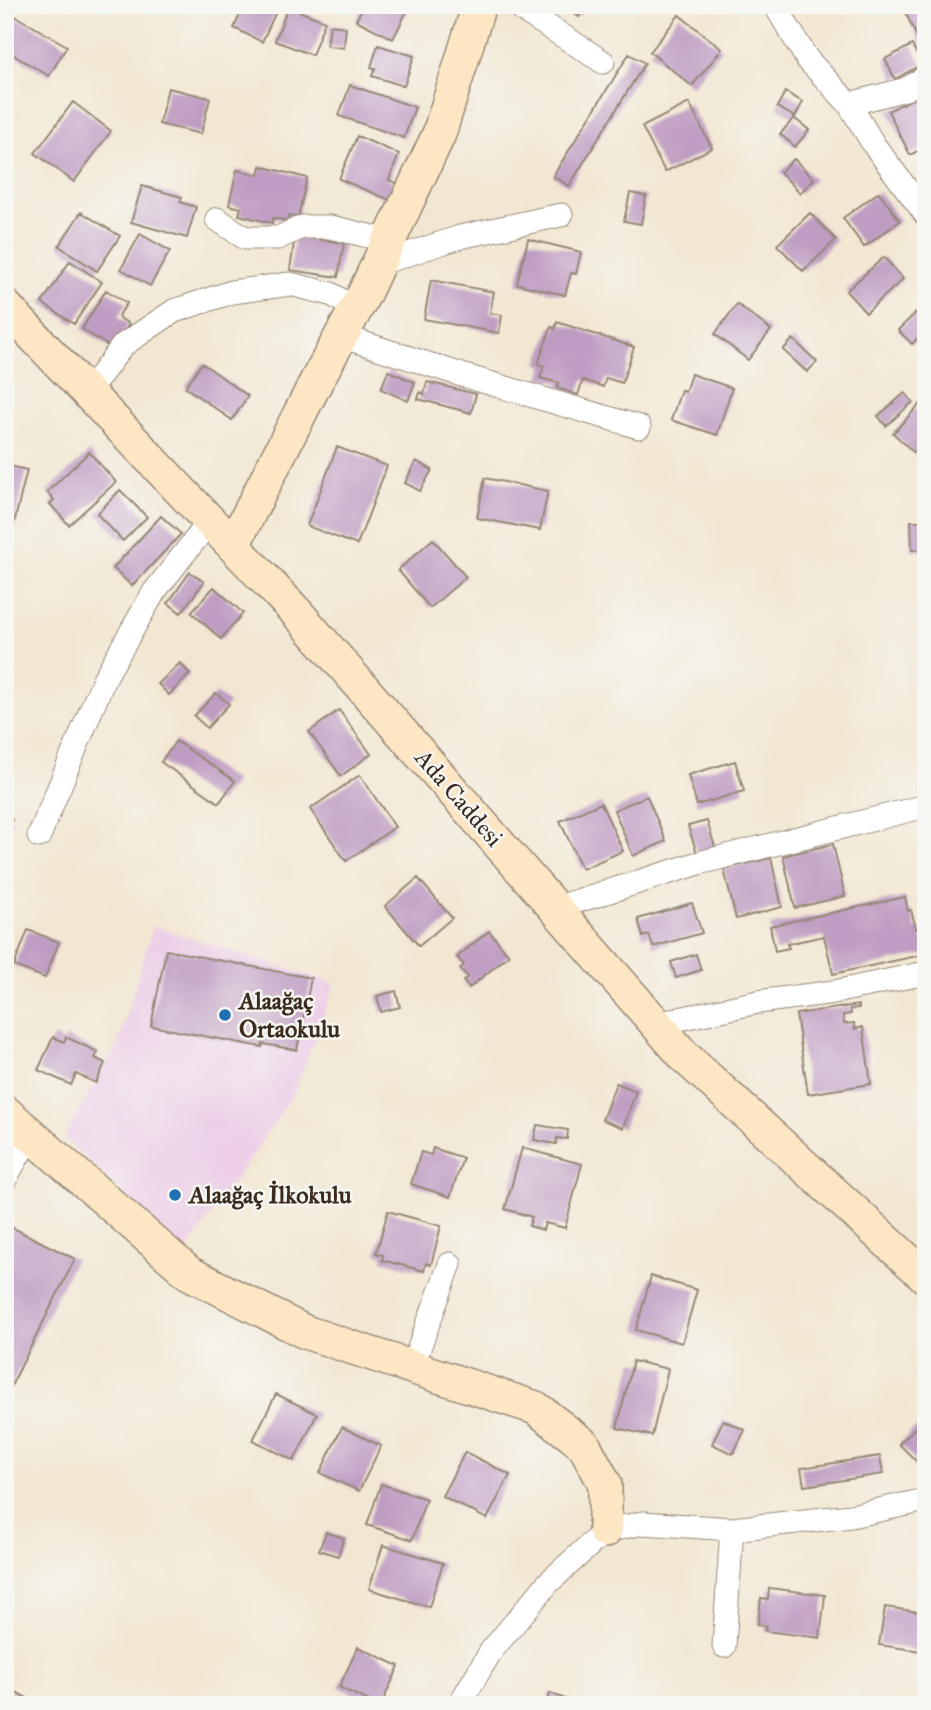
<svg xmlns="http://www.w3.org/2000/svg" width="931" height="1710" viewBox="0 0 931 1710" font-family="'IM FELL Great Primer',serif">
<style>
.built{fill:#edd0e8}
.building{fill:#bf9cc2}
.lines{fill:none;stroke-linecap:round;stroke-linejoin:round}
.street-casing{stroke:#968878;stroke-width:25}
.secondary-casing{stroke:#968878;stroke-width:36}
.street{stroke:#fff;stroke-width:23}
.secondary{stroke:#fce6c4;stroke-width:33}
.poi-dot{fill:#1f6fb2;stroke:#f6f6f2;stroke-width:2.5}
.labels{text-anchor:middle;stroke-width:5;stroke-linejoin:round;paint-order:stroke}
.street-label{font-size:24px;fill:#3b2a1e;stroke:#f6f6f2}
.poi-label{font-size:24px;font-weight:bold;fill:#3b2a1e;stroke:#f6f6f2;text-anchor:start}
</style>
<rect width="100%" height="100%" fill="#f6f6f2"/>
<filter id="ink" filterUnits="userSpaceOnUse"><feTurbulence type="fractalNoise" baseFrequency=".0143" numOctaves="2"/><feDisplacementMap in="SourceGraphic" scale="14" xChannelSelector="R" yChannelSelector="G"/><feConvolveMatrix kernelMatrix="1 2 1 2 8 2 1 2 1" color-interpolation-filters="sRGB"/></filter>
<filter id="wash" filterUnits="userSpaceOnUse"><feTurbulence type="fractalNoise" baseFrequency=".00686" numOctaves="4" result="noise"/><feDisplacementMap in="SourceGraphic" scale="28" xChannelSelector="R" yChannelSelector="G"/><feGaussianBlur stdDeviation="1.57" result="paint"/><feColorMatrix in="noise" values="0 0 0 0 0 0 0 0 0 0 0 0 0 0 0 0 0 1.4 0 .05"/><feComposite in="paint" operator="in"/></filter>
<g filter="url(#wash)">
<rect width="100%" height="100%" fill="#f2e7d2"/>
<path class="built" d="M153,926L335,984L294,1093L185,1254L64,1137L117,1046Z"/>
<g id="blocks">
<path class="building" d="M244,5H279L262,42L234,28Z
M364,5H410L393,39L356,20Z
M562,5H586L579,17Z
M902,5H926V52H924Z
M288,7L325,21L312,55L275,41Z
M679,15L722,49L692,86L650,52Z
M15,16L67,46L49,76L5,50V32Z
M330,25L346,27L344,48L327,46Z
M378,45L414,56L404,86L372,76L375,68L371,67Z
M912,45L922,64L895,79L885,59Z
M629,54L645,63L569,186L553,176Z
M350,85L415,107L404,138L339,116Z
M168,88L210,98L201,134L159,124Z
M785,92L803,102L795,117L777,107Z
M926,92V147L910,155L888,111Z
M73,102L111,131L74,182L35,153Z
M689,103L712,148L665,172L642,127Z
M794,118L809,130L795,147L780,134Z
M357,136L399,154L389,180L399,184L392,201L339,179Z
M794,159L814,179L800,193L780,172Z
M261,166L307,178L298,217L289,216L288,221L273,218L272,223L239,215L241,208L229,205L237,170L259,175Z
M142,186L182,197L180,202L196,207L187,238L131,222Z
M879,192L900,221L864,247L843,218Z
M630,193L646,196L641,224L624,221Z
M81,212L120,236L97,271L59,246Z
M810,213L836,240L803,271L777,245Z
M140,234L170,251L150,286L121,269Z
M295,236L344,243L338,277L290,270Z
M528,239L581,252L576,274L571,273L565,295L517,284Z
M884,257L903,279L866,313L846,291Z
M70,261L102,282L74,324L42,303Z
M431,280L494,292L490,313L502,315L499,333L424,319Z
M106,290L127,303L118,317L129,324L113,349L82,329Z
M926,303V330L912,344L898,330Z
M737,304L771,330L748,360L715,334Z
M557,322L634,347L622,383L606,378L603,387L583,380L578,395L557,388L559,383L540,378L544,366L538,364L551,327L555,329Z
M793,339L817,362L807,372L783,350Z
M202,363L248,396L232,420L185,387Z
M388,371L415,382L408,401L381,389Z
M691,374L732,388L717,435L671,420L681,390L685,392Z
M427,382L476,394L471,413L418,399L420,392L424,394Z
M905,393L913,402L886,426L878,416Z
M926,398V464L893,433Z
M337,447L387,466L357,545L307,526Z
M89,452L116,482L69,525L50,504L54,500L47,492Z
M416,461L432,470L420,491L405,483Z
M5,465L27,470L10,540L5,539Z
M485,478L548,491L540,530L477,518Z
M120,490L147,517L123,541L97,514Z
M161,516L181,534L132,586L113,568Z
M911,521H926V550H912Z
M433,539L466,577L430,608L398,570Z
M190,572L204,582L181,613L168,603Z
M214,587L243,613L221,639L191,612Z
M180,663L190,674L169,695L158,684Z
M216,693L229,704L207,728L194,716Z
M339,710L371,754L341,776L309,732Z
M176,741L235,781L219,803L161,762Z
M735,761L744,791L697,805L688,775Z
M360,775L395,827L346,861L310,809Z
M647,796L666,841L633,856L614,810Z
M601,803L623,851L582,869L560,821Z
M5,817L12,820L5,834Z
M707,821L715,847L697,853L688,826Z
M833,844L845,896L795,908L783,856Z
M771,858L782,907L736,919L724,869Z
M418,878L452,918L419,946L385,906Z
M905,897L908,911L911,910L916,929L920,928L926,954L833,974L824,936L787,944L789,948L775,951L770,926Z
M692,903L702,933L653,947L649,935L643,937L638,919Z
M28,930L59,942L45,978L14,966Z
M489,931L509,955L469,988L463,981L468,977L460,969L464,965L457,957Z
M166,950L311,978L297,1050L263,1044L262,1047L151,1026Z
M696,954L701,970L676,978L671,962Z
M396,991L400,1007L381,1012L377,996Z
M858,1005L859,1008L850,1009L851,1014L843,1015L844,1024L854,1023L855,1029L863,1027L871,1084L808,1094L796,1014Z
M53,1037L64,1042L66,1037L98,1052L95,1058L105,1063L96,1083L76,1074L71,1085L38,1070Z
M616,1083L636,1091L623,1128L602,1120Z
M537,1125L568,1130L567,1139L557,1138L556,1144L534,1140Z
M433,1148L463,1158L450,1197L411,1184L421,1152L431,1155Z
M522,1148L582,1164L565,1228L545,1223L543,1230L529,1226L532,1217L505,1209Z
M388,1211L441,1226L431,1265L426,1263L424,1271L382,1260L383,1255L376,1253Z
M5,1224L75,1259L5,1398Z
M651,1276L697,1290L682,1343L636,1330Z
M633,1361L668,1369L652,1436L617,1428Z
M276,1394L317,1414L294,1461L253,1440Z
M723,1420L745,1430L733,1454L712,1444Z
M342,1427L381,1446L359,1491L320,1473Z
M915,1428L926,1440V1460L920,1465L899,1444Z
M465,1452L510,1475L487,1519L442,1496Z
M880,1456L883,1474L804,1486L801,1468Z
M381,1484L426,1499L412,1540L367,1525Z
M326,1532L344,1538L338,1556L319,1550Z
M383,1545L443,1563L429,1607L369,1589Z
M769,1588L825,1595L820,1638L765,1631L766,1626L758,1624L761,1598L768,1599Z
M885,1607L926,1613L921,1651L879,1645Z
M358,1647L399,1666L381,1705H377L339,1687Z
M12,1690L40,1705H5Z
M550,1693L580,1705H546Z"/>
</g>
</g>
<g filter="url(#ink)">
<use href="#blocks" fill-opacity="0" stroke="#968878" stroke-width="2"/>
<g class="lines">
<defs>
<path id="street" d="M515,5L603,62
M775,5L807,59L849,104L874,145L926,215
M849,104L906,89L926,77
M217,219L245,238H278L302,227H330L390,241
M378,264L460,237L561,215
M341,336L462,375L639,427
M88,392L123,345L174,311L232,292L290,284L331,294L356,309
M39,836L104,679L154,592L210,521
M555,908L699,863L926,806
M656,1024L758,1002L834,992L926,973
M5,1179L30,1135
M412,1367L450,1264
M724,1646L732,1529
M459,1705L491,1651L549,1582L605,1531L643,1523L732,1529L851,1516L926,1500"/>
<path id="secondary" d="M5,306L299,615L686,1058L926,1277
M233,545L317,380L363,296L439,134L479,5
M5,1112L189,1273L305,1332L536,1408L584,1445L605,1484V1531"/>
</defs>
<use href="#street" class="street-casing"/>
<use href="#secondary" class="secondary-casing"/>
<use href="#street" class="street"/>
<use href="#secondary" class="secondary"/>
</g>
</g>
<g class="poi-dot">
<circle cx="225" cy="1015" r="7"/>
<circle cx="175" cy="1195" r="7"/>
</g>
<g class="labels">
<g class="street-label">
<text transform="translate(459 798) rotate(49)" y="8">Ada Caddesi</text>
</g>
<g class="poi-label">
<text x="239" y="1009">Alaağaç<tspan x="239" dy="28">Ortaokulu</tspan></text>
<text x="189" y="1203">Alaağaç İlkokulu</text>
</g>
</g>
<rect width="931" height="1710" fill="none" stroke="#f6f6f2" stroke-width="28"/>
</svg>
